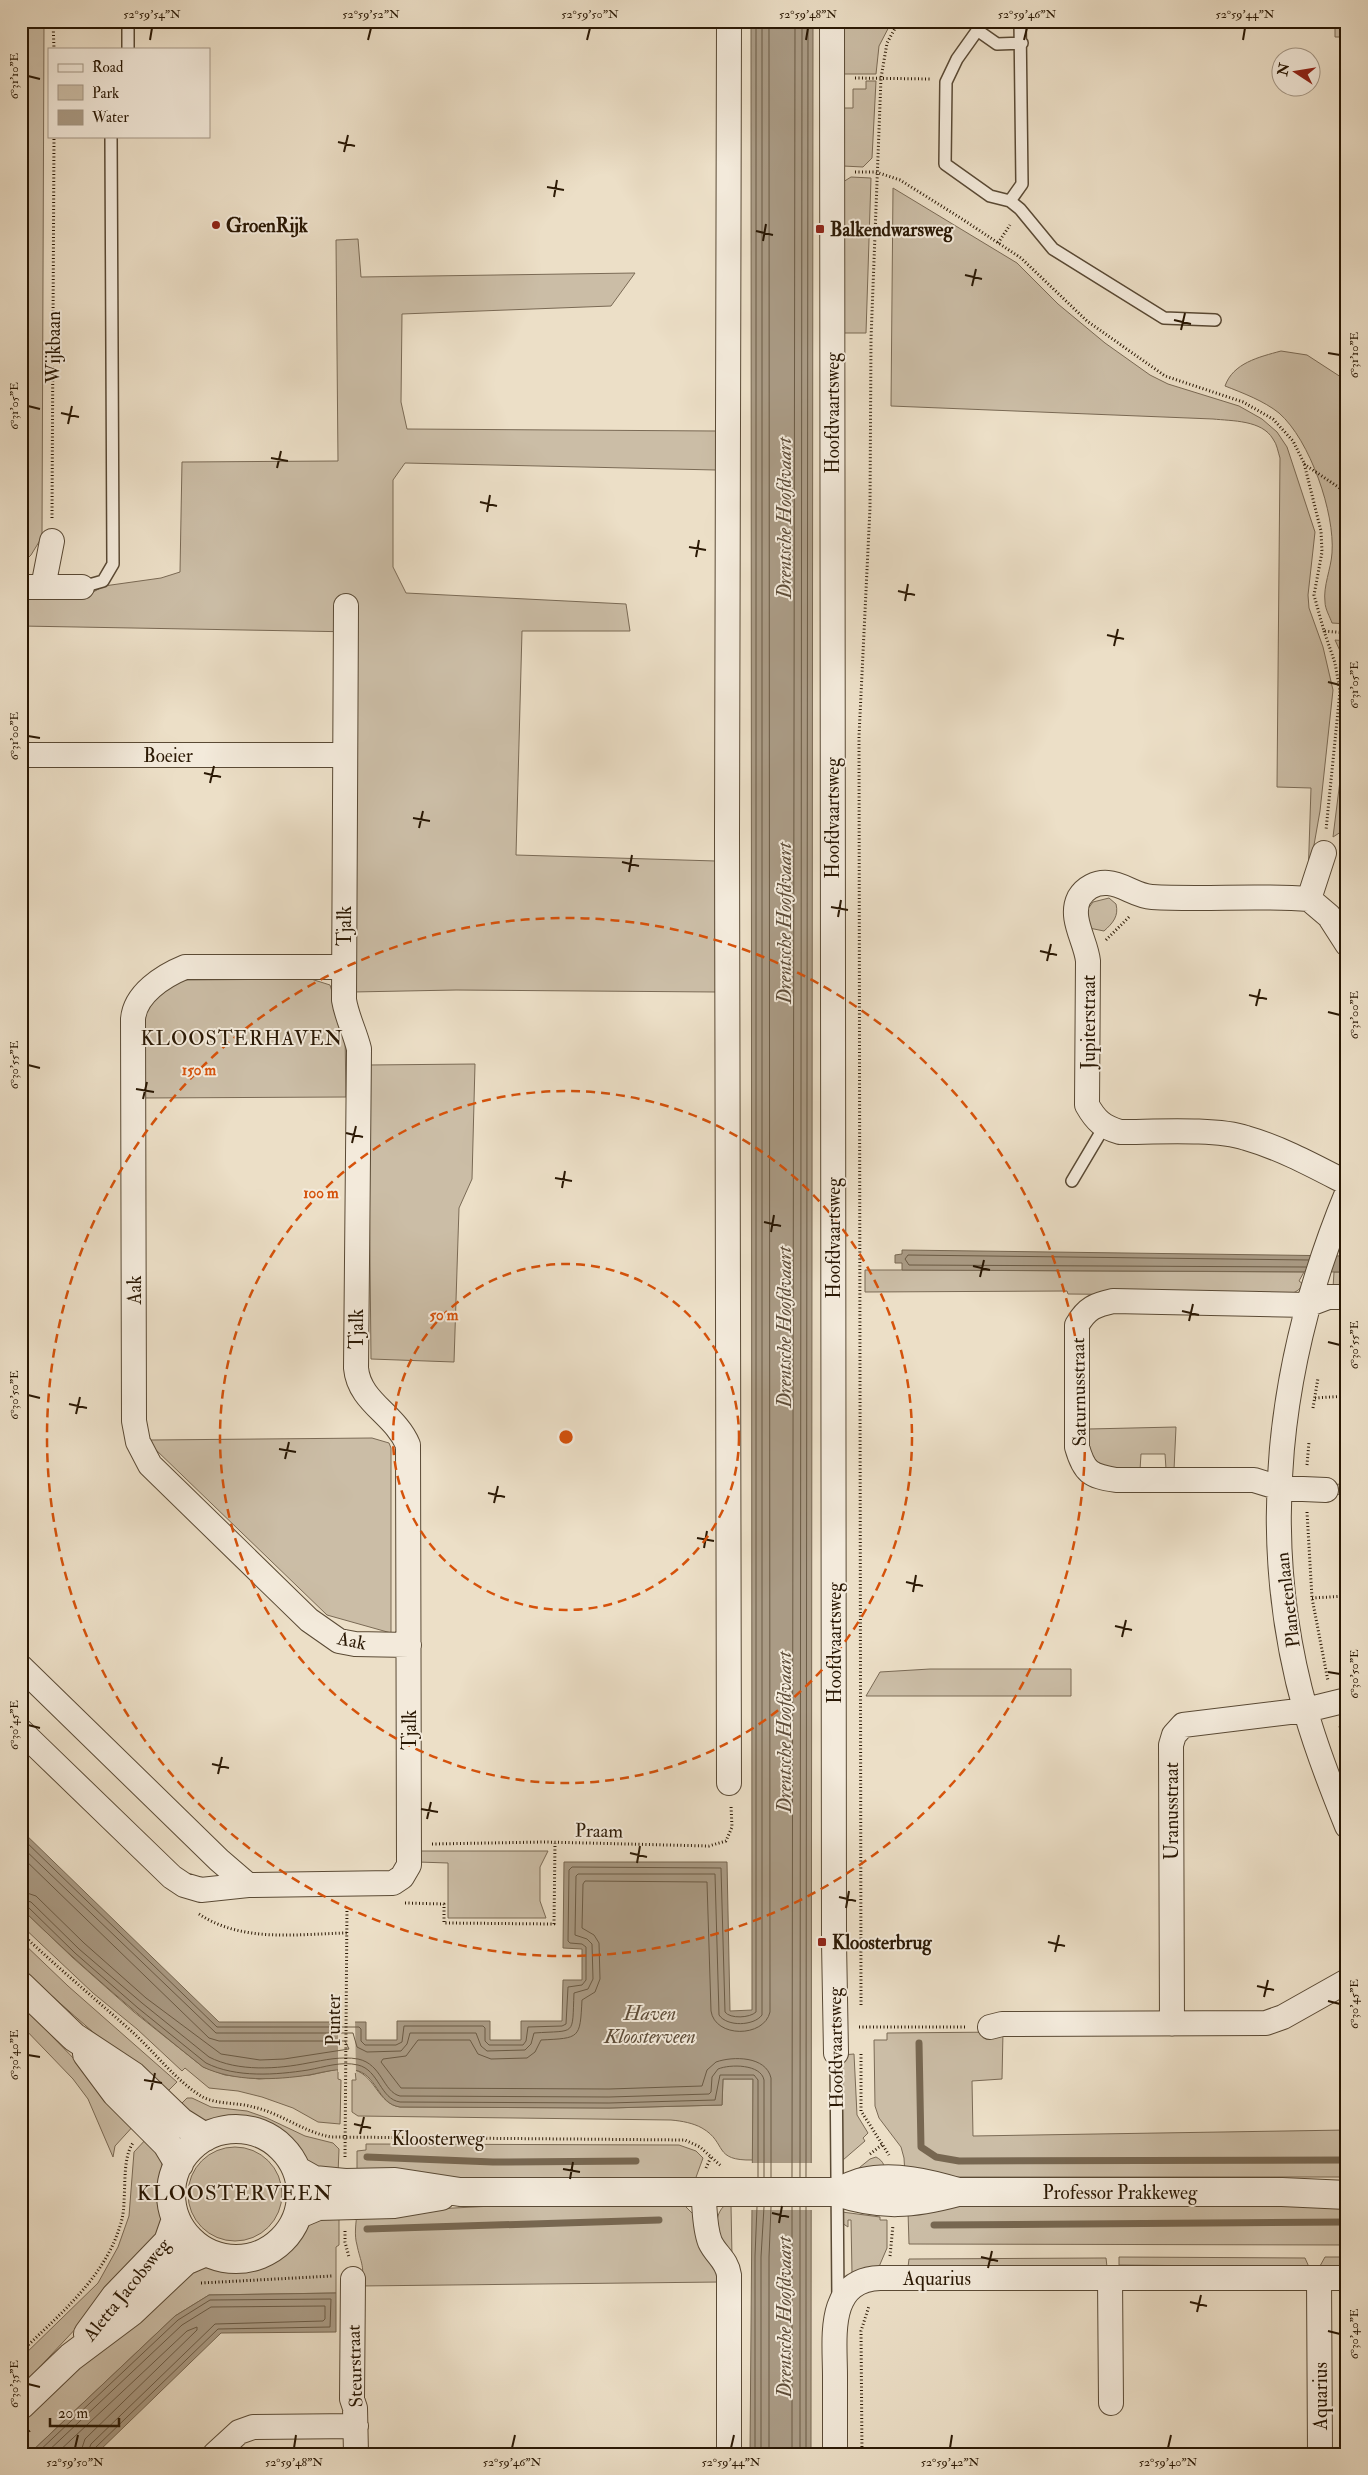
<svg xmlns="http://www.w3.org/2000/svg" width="1368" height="2475" viewBox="0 0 1368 2475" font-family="'IM FELL Double Pica',serif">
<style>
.green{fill:#cbbda6;stroke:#7a6a55}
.water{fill:#aa9b85;stroke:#776751}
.pier{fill:#ecdfc7}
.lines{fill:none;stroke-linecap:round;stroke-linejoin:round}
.shore{stroke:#6a5a44;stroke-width:1}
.stream{stroke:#776751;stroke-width:7}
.service-casing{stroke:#5a4a35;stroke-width:14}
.minor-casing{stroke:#5a4a35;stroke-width:26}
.tertiary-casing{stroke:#5a4a35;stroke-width:30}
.path{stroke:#2a1804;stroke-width:3;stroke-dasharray:1 2.5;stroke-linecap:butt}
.service{stroke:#f3eadb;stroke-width:11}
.minor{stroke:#f3eadb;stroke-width:24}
.tertiary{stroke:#f3eadb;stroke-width:28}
.ticks{fill:none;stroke:#2a1804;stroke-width:2}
.ring{fill:none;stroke:#d5520b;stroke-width:2.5;stroke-dasharray:9 6}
.poi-dot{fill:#8f2418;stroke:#f3eadb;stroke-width:2}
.labels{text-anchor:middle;stroke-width:4;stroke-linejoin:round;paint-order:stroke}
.poi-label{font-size:19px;font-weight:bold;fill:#2a1804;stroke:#f3eadb;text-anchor:start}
.street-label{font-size:19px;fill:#2a1804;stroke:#f3eadb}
.water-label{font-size:20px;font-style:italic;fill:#5d4c38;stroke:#f3eadb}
.neighbourhood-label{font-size:20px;letter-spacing:1px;fill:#2a1804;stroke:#f3eadb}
.quarter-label{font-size:21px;letter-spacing:1px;fill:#2a1804;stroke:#f3eadb}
.centre{fill:#d5520b;stroke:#f3eadb;stroke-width:2.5}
.ring-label{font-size:15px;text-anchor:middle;font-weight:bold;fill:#d5520b;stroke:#f3eadb;stroke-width:4;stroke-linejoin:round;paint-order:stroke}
.neatline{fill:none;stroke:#2a1804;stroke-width:2}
.ticks-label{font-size:12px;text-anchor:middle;fill:#2a1804}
</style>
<rect width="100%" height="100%" fill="#ecdfc7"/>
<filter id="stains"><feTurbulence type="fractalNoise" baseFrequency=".004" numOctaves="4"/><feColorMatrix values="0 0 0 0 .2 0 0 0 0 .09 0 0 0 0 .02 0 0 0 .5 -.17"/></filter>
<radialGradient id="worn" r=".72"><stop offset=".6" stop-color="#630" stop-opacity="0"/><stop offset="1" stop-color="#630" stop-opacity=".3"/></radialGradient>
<path class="green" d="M22,21H44L42,537L31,555L21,565Z
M843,21H892L879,46L876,74H843Z
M1335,21H1347V37H1335Z
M866,81H876L872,158L863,167L843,166V108H853V89H866Z
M851,177L871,178L866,333H843V182Z
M893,188L1017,263L1058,304L1105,343L1150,375L1168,384L1239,406L1262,419L1277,432L1287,447L1315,532L1308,595L1309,608L1323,647L1333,690L1320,811L1308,879L1311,788L1277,787L1280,458C1278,452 1277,444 1273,439C1262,420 1232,421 1213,419L891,406Z
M358,239L361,277L635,273L611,306L402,314L401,402L407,429L716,431V470L405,463L393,480V567L406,593L626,604L630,631H522L516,855L716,861V992L456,990L353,992L356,632L21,626V598L86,596L104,586L161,578L180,572L182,462L338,461L336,240Z
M1281,351L1307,355L1347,381V624L1332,623C1330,617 1325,609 1325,602C1323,586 1331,569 1332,553C1335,513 1310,440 1279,413C1264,401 1243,393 1225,386C1233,363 1259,357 1281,351Z
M1335,640L1347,641V666Z
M1347,724V828L1333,837Z
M1109,898L1116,904C1119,916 1113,923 1104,931L1089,928L1087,910L1093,902Z
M311,979L330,985L345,1034L346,1097L143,1098V1027L146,1009L163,992L183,980Z
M475,1064L472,1179L459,1208L454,1362L371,1359L368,1065Z
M865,1270H902L1304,1272L1299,1281L1303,1284C1297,1295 1288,1294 1276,1296L1068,1294L1067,1291L865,1292Z
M1334,1272H1347V1290L1333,1288Z
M1176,1427L1174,1470L1166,1469L1165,1454H1141L1140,1470C1106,1469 1087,1469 1088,1429Z
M372,1438L389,1443L391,1448V1633L327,1615L154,1448L151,1440Z
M1347,1483V1495L1333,1494V1485Z
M930,1669H1071V1696H866L880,1672Z
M419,1851H548L540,1867V1901L546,1918H448V1863L418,1862Z
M21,1908L72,1957L134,2012L203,2067L225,2075L259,2079L310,2075L338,2069V2079L341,2080L340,2124L318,2122L293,2108L262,2097L238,2091L209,2088L185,2068L182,2071L137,2029L93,1993L21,1925Z
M21,1941L68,1986L177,2082L163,2096C118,2051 67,2012 21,1967Z
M21,2004L136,2123L115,2146L113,2157L88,2099L73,2079L21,2025Z
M1003,2032L1002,2079L972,2081L973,2136L1347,2130V2177H951L905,2175L904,2158L901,2147L879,2118L875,2106L874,2040H887V2033Z
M854,2054L857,2115L868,2133L863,2138L865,2141L843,2160L842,2055Z
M355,2070C376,2077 378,2104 400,2107L609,2108L722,2105L723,2079H753V2160C712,2161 728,2143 702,2128C693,2123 682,2121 671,2120L358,2116L352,2112V2080H356Z
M187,2098H192L211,2107L247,2111L267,2118L305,2136L333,2143L339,2149L338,2174C301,2168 295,2139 265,2127C240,2117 219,2128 200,2122C192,2119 184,2113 176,2109Z
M148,2137L159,2154L162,2163L163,2227L109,2293L21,2387V2358L98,2283L118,2247L129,2216L134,2152Z
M366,2144L679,2145L696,2151L703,2158L695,2180H489L357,2174V2151L366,2150Z
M188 2194a47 47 0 1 1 94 0a47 47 0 1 1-94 0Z
M876,2157C884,2161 885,2167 886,2175L849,2176L870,2159Z
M683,2204L695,2216L720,2282L359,2286C367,2270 360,2261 357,2245C354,2235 356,2223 357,2213L493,2206Z
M731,2205L732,2257C722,2242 709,2221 724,2206Z
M960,2205H1347V2245L909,2244L908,2211Z
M842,2212L880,2217V2220H887V2248L878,2269L852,2274L851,2220H848V2227L842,2223Z
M339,2214V2245L336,2247V2293L209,2295L175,2316L29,2454H21V2421L177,2279L200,2267L248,2268L265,2263L287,2250L311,2223Z
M1119,2257L1305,2258L1309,2267L1119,2265Z
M1325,2257H1347V2266H1320Z
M1101,2258H1106L1107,2267H908L909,2259Z"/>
<path class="water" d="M751,21H813L811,2454H750L753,2079H723L722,2105L609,2108L400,2107C377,2104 377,2073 354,2070C338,2068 324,2072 309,2075C275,2080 235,2082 203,2067C140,2017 79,1965 21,1908V1830L219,2022H366V2040H397V2021H490V2040H521V2021H562L563,1980H582V1949L563,1948L564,1862H727L730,2011L752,2010Z
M902,1250L1347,1256V1272L902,1270V1263H895V1255L902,1254Z
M336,2293V2332L221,2333L96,2454H29L175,2316L209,2295Z"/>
<path class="pier" d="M355,2019L356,2073L338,2072V2020Z
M750,2163H814L813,2210H750Z"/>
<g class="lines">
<path class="shore" d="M769,21L770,2012C764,2038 715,2038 711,2011L707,1882L585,1881L583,1884L582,1928L594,1935L599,1943L600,1979L595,1992L582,2000C580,2039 580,2038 541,2040L535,2052L527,2058L491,2059L478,2054L470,2040H418L406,2056L383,2059L381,2062L401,2088L609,2089L702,2086L707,2070L716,2062C733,2056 766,2056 771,2078V2177
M1306,1267L909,1265L905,1259L908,1255L1309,1260
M21,1837L217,2027H359L361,2029V2041L365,2045H396L402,2042L404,2026H483L485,2028V2041L489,2045H523L526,2041L528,2027L562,2026L566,2024L568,1987L582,1985L586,1980V1947L582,1944L570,1943L568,1941L569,1870L572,1867L721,1868L725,2012C730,2019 750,2018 756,2012V21
M21,1846L216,2033H353L357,2047L367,2052L401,2051L407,2044L410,2033H476L481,2046L487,2051L525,2050L531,2044L534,2033C577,2030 572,2037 574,1993L588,1989L593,1979L592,1944L587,1939L575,1935L576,1876L578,1874H715L719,2015C727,2027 754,2026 762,2015V21
M21,1856L209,2038L219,2041H345L349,2049L284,2059L260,2060L221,2054L146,1998L84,1943L36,1896L21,1891
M21,1899L31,1902L79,1949L142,2003L209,2057C238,2072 278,2069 308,2063C325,2060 341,2056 358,2059C382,2064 383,2092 400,2096L609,2097L709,2094L711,2092L712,2077L718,2069C730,2064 761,2064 764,2080V2177
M21,1905L27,1906L75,1953L138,2008L206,2063C236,2078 276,2075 308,2070C325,2067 341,2061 358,2065C379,2070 380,2099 400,2102L609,2103L715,2100L720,2075H754L758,2080V2177
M792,2177L795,21
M800,2177L802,21
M806,2177L808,21
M792,2207V2454
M800,2207V2454
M806,2207V2454
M36,2454L178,2320L210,2300L331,2299L330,2327L218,2329L95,2448L93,2454
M45,2454L182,2325L211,2307L325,2306V2319L323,2321L215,2324L91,2444L87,2454
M56,2454L187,2331L197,2327V2330L85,2439L80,2454
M755,2454V2256L757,2207
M761,2454V2257L764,2207
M769,2454V2257L771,2207"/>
<path class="stream" d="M919,2043L921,2147L936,2157L959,2161L1347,2160
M367,2157L493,2162L636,2161
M934,2225L1347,2222
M367,2229L659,2220"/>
<defs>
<path id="service" d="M128,21V49
M984,21L957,59L946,82L945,164L990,196L1010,201L1022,184L1020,21
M977,30L997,44L1022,43
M1010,201L1020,209L1053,249L1164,318L1215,320
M82,587L103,581L113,564L111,136
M1072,1181L1104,1127
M836,2053L838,2301"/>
<path id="minor" d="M729,21L727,835L729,1783
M832,21L834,1942L836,2053
M21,587H82
M43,587L52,541
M21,755H344
M1309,899L1324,853
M1347,944L1329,916L1309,899C1257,895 1204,900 1152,897C1136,896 1123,884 1108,883C1096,882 1085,888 1079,898C1069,918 1086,941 1088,961L1087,1105C1096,1121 1103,1127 1120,1132C1154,1132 1216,1128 1246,1138C1281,1148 1314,1166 1347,1183
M344,967H185C163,976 135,994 133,1019L134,1421L138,1442L150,1465L309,1620L339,1641L355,1644L409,1645
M1347,1193C1278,1360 1256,1537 1306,1712C1317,1751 1332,1789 1347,1826
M1326,1490L1280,1488L1254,1480H1116C1090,1476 1084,1472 1077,1447V1325C1087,1308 1095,1305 1113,1301L1307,1305L1328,1297H1347
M21,1667L219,1860L248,1885
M21,1731L172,1877L184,1885L201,1890L248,1885L393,1883L402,1877L409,1865L408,1445C395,1414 359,1402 356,1368L359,1049C355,1032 347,1018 344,1000L346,606
M1172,2024L1171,1745L1174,1735L1183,1725L1306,1710L1347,1700
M990,2027L1002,2024L1266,2023L1283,2017L1347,1981
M703,2191C705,2206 704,2227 710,2242C716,2255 727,2260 729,2275V2454
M1110,2278L1111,2403
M1319,2278L1320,2454
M353,2279L352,2399L355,2408L356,2454
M215,2454L239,2432L253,2427L356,2426
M835,2454C835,2428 835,2402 835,2376C835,2338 826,2280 880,2278H1347"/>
<path id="tertiary" d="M21,1986L74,2037L133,2076L181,2122L205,2137
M87,2054L116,2093L167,2144L179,2164
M171 2194a65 65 0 1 1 130 0a65 65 0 1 1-130 0Z
M298,2171L314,2180L345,2183L395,2182L460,2192H837C882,2207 913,2204 958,2192H1282L1347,2195
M837,2192C845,2189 854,2184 863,2182C894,2175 928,2183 958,2192
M299,2214L318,2206L394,2204L441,2196
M88,2334L115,2297L168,2242L176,2219
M21,2405L71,2357L131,2312L185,2261L206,2252"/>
</defs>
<use href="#service" class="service-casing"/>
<use href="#minor" class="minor-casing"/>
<use href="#tertiary" class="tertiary-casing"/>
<path class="path" d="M53,21L54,49
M855,78L931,79
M855,172H876L900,180L959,217L1021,258L1087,321L1165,376L1243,402L1273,419L1293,441L1304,463L1321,531L1322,552L1314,595L1324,631L1347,633
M998,243L1010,225
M1304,464L1347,493
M52,518L54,136
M1324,631L1335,663L1340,691L1326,830
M1106,940L1130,916
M1315,1398L1347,1396
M1313,1408L1318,1378
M1307,1465L1309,1442
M1307,1512L1312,1598L1328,1681
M1312,1598L1347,1596
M1340,1726L1347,1747
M432,1844L545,1842L709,1846L726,1841L732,1827L731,1806
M405,1903L444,1904V1923L554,1924L555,1843
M199,1914C242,1943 298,1934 347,1933
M21,1933C56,1966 93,1997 129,2029C153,2050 174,2079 201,2096C216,2105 237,2102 253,2107C281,2113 303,2132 331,2137L685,2140L700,2147L721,2166
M861,2005L859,736L870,508L871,339L881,78L887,43L899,21
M859,2027H967
M861,2054V2111L889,2155
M870,2154L883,2144
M345,2157L347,1906
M706,2168L711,2157
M345,2231V2242L349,2257
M890,2256L893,2225
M201,2283L332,2276
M21,2352C61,2313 108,2275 122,2219C127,2197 121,2160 133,2143
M21,2438L30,2430
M862,2454L861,2331L869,2306"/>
<use href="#service" class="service"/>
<use href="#minor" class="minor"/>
<use href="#tertiary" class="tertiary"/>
</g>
<path class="ticks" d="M150,40L152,28M368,40L371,28M587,40L590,28M806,40L808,28M1024,40L1027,28M1243,40L1245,28M28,76L40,79M338,142L355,146M344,152L348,135M547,187L564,190M554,197L557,180M756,231L773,235M763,241L766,224M965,275L982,279M972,286L976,269M1174,320L1191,324M1181,330L1185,313M1328,353L1340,355M28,406L40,409M61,413L79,417M68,424L72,406M271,458L288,461M277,468L281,451M480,502L497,506M487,512L490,495M689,547L706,550M696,557L699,540M898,591L915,595M905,601L908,584M1107,635L1124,639M1114,646L1118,629M1328,682L1340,685M28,736L40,738M204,773L221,777M210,783L214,766M413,818L430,821M419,828L423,811M622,862L639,866M629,872L632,855M831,907L848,910M838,917L841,900M1040,951L1057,955M1047,961L1051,944M1249,995L1267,999M1256,1006L1260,989M1328,1012L1340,1015M28,1065L40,1068M136,1089L154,1092M143,1099L147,1082M346,1133L363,1137M352,1143L356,1126M555,1178L572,1181M562,1188L565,1171M764,1222L781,1226M771,1232L774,1215M973,1266L990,1270M980,1277L984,1260M1182,1311L1199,1315M1189,1321L1193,1304M1328,1342L1340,1345M28,1395L40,1398M69,1404L87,1408M76,1414L80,1397M279,1449L296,1452M285,1459L289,1442M488,1493L505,1497M494,1503L498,1486M697,1538L714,1541M704,1548L707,1531M906,1582L923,1586M913,1592L916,1575M1115,1626L1132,1630M1122,1637L1126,1620M1328,1672L1340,1674M28,1725L40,1728M212,1764L229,1768M218,1774L222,1757M421,1809L438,1812M427,1819L431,1802M630,1853L647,1857M637,1863L640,1846M839,1897L856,1901M846,1908L849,1891M1048,1942L1065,1946M1055,1952L1059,1935M1257,1986L1274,1990M1264,1997L1268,1980M1328,2001L1340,2004M28,2055L40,2057M144,2080L162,2083M151,2090L155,2073M354,2124L371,2128M360,2134L364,2117M563,2169L580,2172M570,2179L573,2162M772,2213L789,2217M779,2223L782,2206M981,2257L998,2261M988,2268L992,2251M1190,2302L1207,2306M1197,2312L1201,2295M1328,2331L1340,2334M28,2384L40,2387M75,2448L78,2435M294,2448L296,2435M512,2448L515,2435M731,2448L734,2435M950,2448L952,2435M1168,2448L1171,2435"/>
<g class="ring">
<circle cx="566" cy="1437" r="173"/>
<circle cx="566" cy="1437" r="346"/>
<circle cx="566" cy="1437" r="519"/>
</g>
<g class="poi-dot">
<circle cx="216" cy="225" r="5"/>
<rect x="815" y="224" width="10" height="10" rx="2.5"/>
<rect x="817" y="1937" width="10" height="10" rx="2.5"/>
</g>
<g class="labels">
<g class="poi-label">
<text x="226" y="232">GroenRijk</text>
<text x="830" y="236">Balkendwarsweg</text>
<text x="832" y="1949">Kloosterbrug</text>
</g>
<g class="street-label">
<text transform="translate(53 347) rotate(-90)" y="7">Wijkbaan</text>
<text transform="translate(832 413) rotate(-90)" y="7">Hoofdvaartsweg</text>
<text x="168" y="762">Boeier</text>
<text transform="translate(832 818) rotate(-90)" y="7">Hoofdvaartsweg</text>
<text transform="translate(344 926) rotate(-90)" y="7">Tjalk</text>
<text transform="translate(1088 1022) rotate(-90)" y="7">Jupiterstraat</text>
<text transform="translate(833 1238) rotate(-90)" y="7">Hoofdvaartsweg</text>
<text transform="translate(134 1290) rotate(-90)" y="7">Aak</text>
<text transform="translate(356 1329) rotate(-90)" y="7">Tjalk</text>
<text transform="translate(1078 1392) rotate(-91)" y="7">Saturnusstraat</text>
<text transform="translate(1287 1600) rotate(-97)" y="7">Planetenlaan</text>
<text transform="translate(352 1640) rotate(11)" y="7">Aak</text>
<text transform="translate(834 1643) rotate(-90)" y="7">Hoofdvaartsweg</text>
<text transform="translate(409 1730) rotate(-90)" y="7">Tjalk</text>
<text transform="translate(1171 1811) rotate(-90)" y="7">Uranusstraat</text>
<text transform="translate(599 1830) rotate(1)" y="7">Praam</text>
<text transform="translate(333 2020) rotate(-90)" y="7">Punter</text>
<text transform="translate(835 2048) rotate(-91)" y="7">Hoofdvaartsweg</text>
<text x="438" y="2145">Kloosterweg</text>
<text x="1120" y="2199">Professor Prakkeweg</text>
<text x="937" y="2285">Aquarius</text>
<text transform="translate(126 2289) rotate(-51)" y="7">Aletta Jacobsweg</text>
<text transform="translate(354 2366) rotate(-92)" y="7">Steurstraat</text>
<text transform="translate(1320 2396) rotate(-90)" y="7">Aquarius</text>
</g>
<g class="water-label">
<text transform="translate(784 518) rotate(-90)" y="7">Drentsche Hoofdvaart</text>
<text transform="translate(784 923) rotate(-90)" y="7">Drentsche Hoofdvaart</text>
<text transform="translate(784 1327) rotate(-90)" y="7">Drentsche Hoofdvaart</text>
<text transform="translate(784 1732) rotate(-90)" y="7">Drentsche Hoofdvaart</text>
<text x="650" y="2020">Haven<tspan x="650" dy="23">Kloosterveen</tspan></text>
<text transform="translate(784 2317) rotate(-90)" y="7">Drentsche Hoofdvaart</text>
</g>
<g class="neighbourhood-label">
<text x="242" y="1045">KLOOSTERHAVEN</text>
</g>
<g class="quarter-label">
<text x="235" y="2200">KLOOSTERVEEN</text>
</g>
</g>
<circle cx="566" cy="1437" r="8" class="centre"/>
<g class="ring-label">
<text x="199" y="1075">150 m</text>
<text x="321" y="1198">100 m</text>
<text x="444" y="1320">50 m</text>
</g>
<rect width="1368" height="2475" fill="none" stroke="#ecdfc7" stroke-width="55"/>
<rect x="48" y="48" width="162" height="90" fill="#f3eadb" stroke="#a39685"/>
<rect x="58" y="64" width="25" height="8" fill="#f3eadb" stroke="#a39685"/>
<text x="92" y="72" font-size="15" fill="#2a1804">Road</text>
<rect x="58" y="85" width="25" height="15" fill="#cbbda6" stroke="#a39685"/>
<text x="92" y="98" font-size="15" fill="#2a1804">Park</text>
<rect x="58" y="110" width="25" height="15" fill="#aa9b85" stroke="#a39685"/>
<text x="92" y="122" font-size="15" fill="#2a1804">Water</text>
<g transform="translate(1296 72) rotate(282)"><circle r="24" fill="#f3eadb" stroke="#a39685"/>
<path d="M0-4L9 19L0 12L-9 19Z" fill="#8f2418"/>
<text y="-8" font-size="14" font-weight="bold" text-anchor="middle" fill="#2a1804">N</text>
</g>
<path d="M50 2418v8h69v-8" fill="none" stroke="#2a1804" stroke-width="2.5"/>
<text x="58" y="2418" font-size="15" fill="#2a1804" stroke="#f3eadb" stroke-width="4" paint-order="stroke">20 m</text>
<rect x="28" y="28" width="1312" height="2420" class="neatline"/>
<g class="ticks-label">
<text x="152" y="18">52°59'54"N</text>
<text x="371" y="18">52°59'52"N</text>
<text x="590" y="18">52°59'50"N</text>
<text x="808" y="18">52°59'48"N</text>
<text x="1027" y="18">52°59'46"N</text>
<text x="1245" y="18">52°59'44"N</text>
<text transform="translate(14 76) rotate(-90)" y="4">6°31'10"E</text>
<text transform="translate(1354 355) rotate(-90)" y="4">6°31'10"E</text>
<text transform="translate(14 406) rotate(-90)" y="4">6°31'05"E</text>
<text transform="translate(1354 685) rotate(-90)" y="4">6°31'05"E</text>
<text transform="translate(14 736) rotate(-90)" y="4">6°31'00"E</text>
<text transform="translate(1354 1015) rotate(-90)" y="4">6°31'00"E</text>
<text transform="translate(14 1065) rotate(-90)" y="4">6°30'55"E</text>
<text transform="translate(1354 1345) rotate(-90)" y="4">6°30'55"E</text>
<text transform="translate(14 1395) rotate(-90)" y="4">6°30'50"E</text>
<text transform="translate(1354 1674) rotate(-90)" y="4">6°30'50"E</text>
<text transform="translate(14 1725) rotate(-90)" y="4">6°30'45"E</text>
<text transform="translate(1354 2004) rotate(-90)" y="4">6°30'45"E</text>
<text transform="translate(14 2055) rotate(-90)" y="4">6°30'40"E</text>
<text transform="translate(1354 2334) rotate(-90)" y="4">6°30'40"E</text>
<text transform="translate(14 2384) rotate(-90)" y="4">6°30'35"E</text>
<text x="75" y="2466">52°59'50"N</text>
<text x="294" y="2466">52°59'48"N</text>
<text x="512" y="2466">52°59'46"N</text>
<text x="731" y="2466">52°59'44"N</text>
<text x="950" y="2466">52°59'42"N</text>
<text x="1168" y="2466">52°59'40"N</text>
</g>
<rect width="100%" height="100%" filter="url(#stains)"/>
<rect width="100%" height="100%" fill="url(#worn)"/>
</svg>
